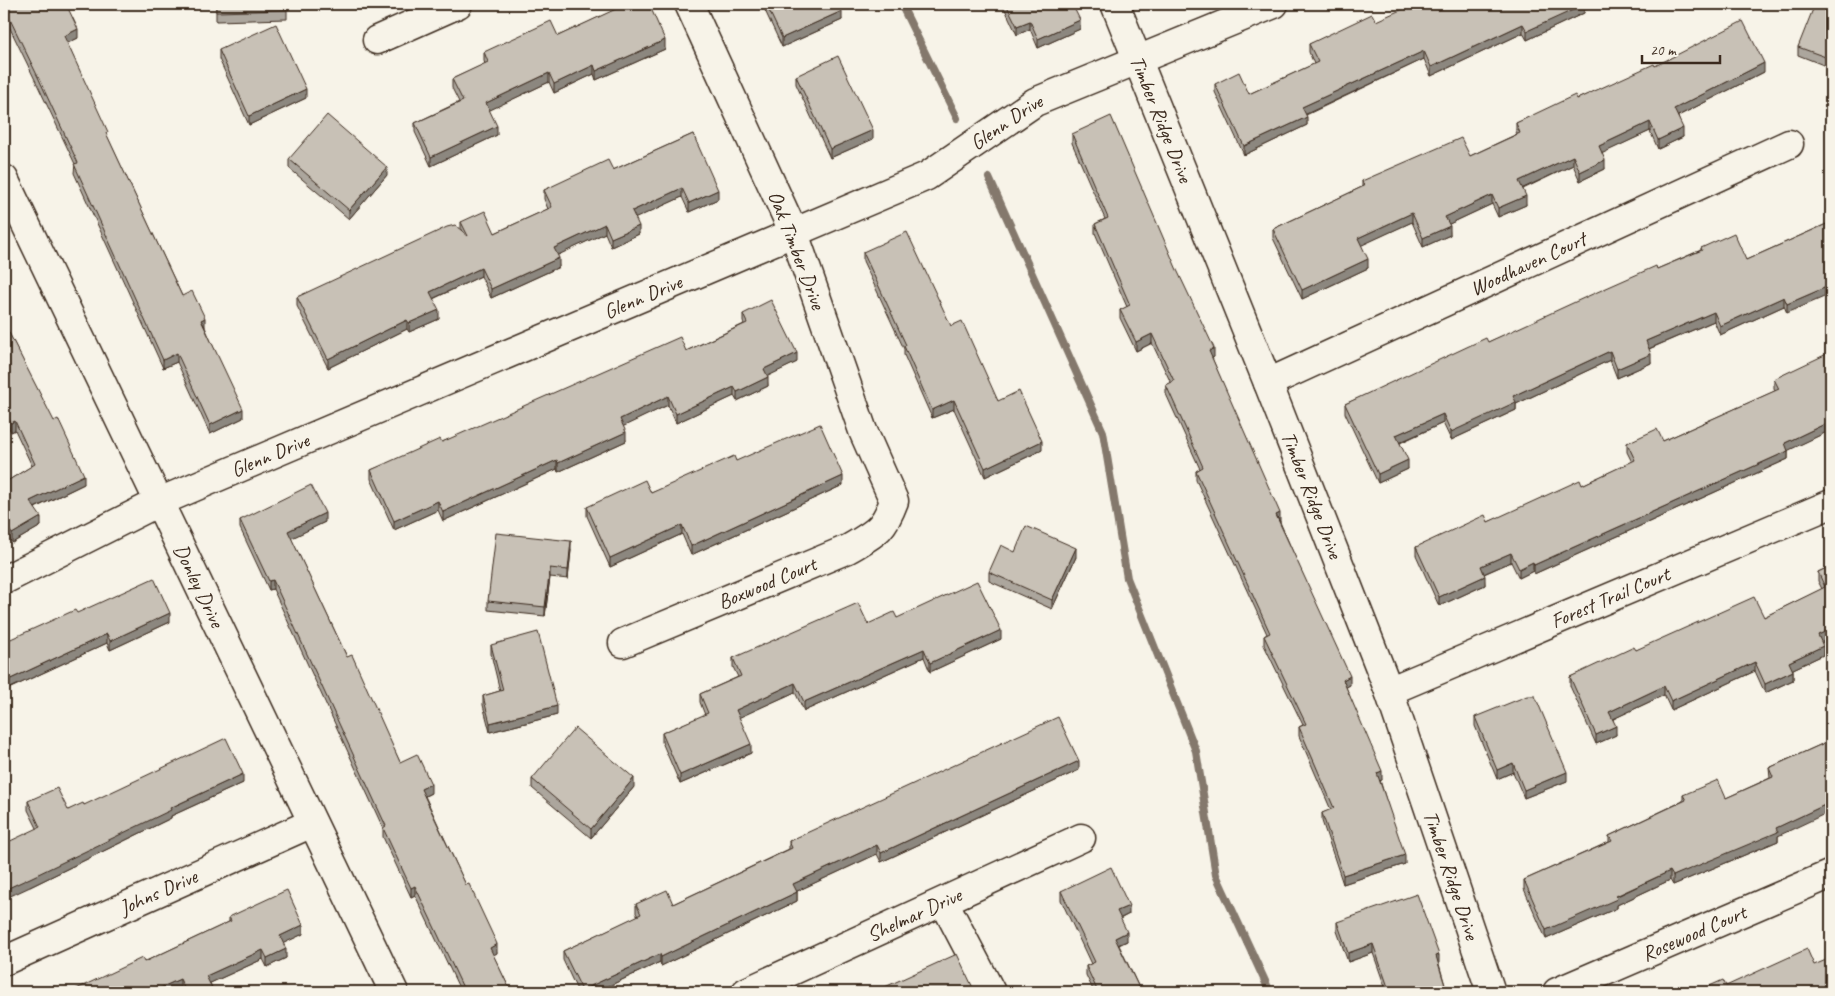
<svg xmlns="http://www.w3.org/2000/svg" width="1835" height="996" viewBox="0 0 1835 996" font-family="Caveat,sans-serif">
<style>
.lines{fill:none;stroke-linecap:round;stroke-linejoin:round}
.stream{stroke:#84786c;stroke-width:8}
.minor-casing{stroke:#3b2a1e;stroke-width:31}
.minor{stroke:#f7f3e8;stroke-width:28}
.wall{fill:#aca69d;stroke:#3b2a1e}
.shaded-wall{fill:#8c877f;stroke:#3b2a1e}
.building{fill:#c8c1b6;stroke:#3b2a1e}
.labels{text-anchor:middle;stroke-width:5;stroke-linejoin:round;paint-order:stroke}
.street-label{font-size:21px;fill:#3b2a1e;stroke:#f7f3e8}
</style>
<rect width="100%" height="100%" fill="#f7f3e8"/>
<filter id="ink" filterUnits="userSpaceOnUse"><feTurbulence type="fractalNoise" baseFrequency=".02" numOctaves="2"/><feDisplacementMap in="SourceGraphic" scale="10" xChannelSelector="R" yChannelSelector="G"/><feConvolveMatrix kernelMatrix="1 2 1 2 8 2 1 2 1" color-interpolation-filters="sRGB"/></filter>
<g filter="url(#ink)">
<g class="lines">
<path class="stream" d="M901,4L957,118
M989,178L1103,432L1127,578L1196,751L1216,875L1270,992"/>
<defs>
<g id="minor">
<path id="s1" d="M1115,4L1268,383L1389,691L1491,992"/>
<path d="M377,40L458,4"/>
<path id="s2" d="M4,179L394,992"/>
<path id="s3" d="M1268,383L1789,144"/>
<path id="s4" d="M4,580L159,502L927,176L1035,102L1274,4"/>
<path id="s5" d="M623,643L848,549C875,533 883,531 894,501L863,431L794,233L689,4"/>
<path id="s6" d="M1389,691L1831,504"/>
<path d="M944,902L991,992"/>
<path id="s7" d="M4,961L312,823"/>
<path id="s8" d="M746,992L1081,838"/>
<path id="s9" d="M1557,992L1831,874"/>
</g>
</defs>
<use href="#minor" class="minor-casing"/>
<use href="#minor" class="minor"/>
</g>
<path class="wall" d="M4,4L44,8L78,38L67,43L108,138L182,296L205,327L243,418L210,434L177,362L163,368L74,173L75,164L38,86L4,16Z
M216,4H287V19L216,21Z
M612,4H649L665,49L596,80L594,74L554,93L549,82L489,110L497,135L431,166L415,132V123L459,102L452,88V79L485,64L484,61V52L558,36L615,10Z
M762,4H838L842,20L782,47Z
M1004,4H1072L1080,29L1038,48L1030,29L1017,35L1004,7Z
M1831,4V68L1798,55V47Z
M1438,10H1584V13L1527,40L1523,33L1431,76L1424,59L1306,115L1307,125L1244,155L1215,92V84L1249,94L1314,64L1309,52V44L1376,21Z
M219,50L306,98L249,125L219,59Z
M1655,66L1764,72L1678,116L1683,137L1658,149L1650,131L1602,153L1605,169L1580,181L1573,165L1523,189L1526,205L1498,217L1492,204L1449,224L1450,235L1423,247L1412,222L1361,245L1368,268L1302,299L1273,238V229L1362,187V181L1470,156L1517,134L1516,132V123L1577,99Z
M796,76L873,139L830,158L796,84Z
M693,134L718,199L689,212L682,197L635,218L639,234L611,247L605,233L557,255L559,267L491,298L481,276L433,299L439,319L409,332L407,329L328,368L297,306V297L461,231V222L495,233L548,209L544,199V190L613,170Z
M1072,134L1214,357L1212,358L1280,522L1350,685L1346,687L1382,780H1380L1405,864L1343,884L1322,821V813L1331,810L1299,736V727L1303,725L1264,645V636L1267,634L1196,480V471L1200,469L1166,394V385L1171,383L1152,343L1136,351L1120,318V310L1127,307L1095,233V224L1105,219L1072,143Z
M289,159L387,175L349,219L289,168Z
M1831,222L1787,313L1784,306L1720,335L1714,321L1649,349L1651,363L1617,378L1610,360L1516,404V410L1451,440L1443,423L1400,443L1408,469L1378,483L1345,413V404L1701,250V248L1746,260Z
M863,252L951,326L998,401L1042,450L985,477L954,409L932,418L904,355V349L863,261Z
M743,314L797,362L767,376L768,386L737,401L734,396L676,423L668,405L623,426L626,441L558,472L557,469L443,521L438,510L394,530L371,479V470L442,442L686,351L744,324L743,322Z
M4,323L84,484L35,508L41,526L12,543L4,530V483L32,466L15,430L11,432L4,418Z
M1774,379L1831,430L1788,450V459L1534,574L1533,571L1519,578L1511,562L1484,574L1485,585L1439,606L1416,555V547L1488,522L1582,485L1632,462L1627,452V443L1663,441L1775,391L1774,388Z
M736,461L843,485L691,555L682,534L610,567L587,516V507L651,493Z
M240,520L325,522L291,538L347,657L400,762L431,793L425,796L497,953L493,955L511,992H461L415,895L411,897L383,837V828L273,589L269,590L240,528Z
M571,550L568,579L550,577L545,616L488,610V601Z
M1015,552L1076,557L1052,609L989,581V572Z
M1831,566V638L1822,643L1823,655L1793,669V680L1765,693L1755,671L1671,710L1664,695L1613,719L1616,735L1596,744L1570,686V677L1636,650L1764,617L1822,589L1818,581V572Z
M897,618L1001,639L930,672L924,657L804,711L795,692L739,717L751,753L680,784L662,742V733L705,715L700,702V694L738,677L733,667V658L868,624Z
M170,622L110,650L107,643L4,691V642Z
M491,645L557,715L490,732L483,705V696L500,691L491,654Z
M1475,717L1567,781L1524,798L1513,772L1497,779L1475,726Z
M1831,740L1778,836V841L1673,885L1670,880L1617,905V908L1546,939L1524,889V880L1609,842V836L1683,801V795L1726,798L1770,778L1769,768Z
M1079,770L881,862L877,854L797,891V901L661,966L660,962L596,992H578L563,960V951L638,916L636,913V904H673L789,849V841Z
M532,779L634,787L591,838L532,788Z
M243,783L171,816V818L30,887L37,828L28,810V801L68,810L84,805Z
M1061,891L1129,914L1120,919L1127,941L1119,945L1141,992H1094L1086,975V966L1091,964L1061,900Z
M229,917L303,934L283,943L286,958L267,967L263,959L210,983L214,992H182L180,988L144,962L229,922Z
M1337,922L1439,964L1447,992H1379V989L1385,987L1373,953L1348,962L1337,931Z"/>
<path class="shaded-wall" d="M1583,4H1599L1584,10V13L1527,40V31Z
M842,11V20L782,47V38Z
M1080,20V29L1038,48V39Z
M1030,21V29L1017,35V26Z
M1523,24V33L1431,76V67Z
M78,29V38L64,45V36Z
M665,40V49L596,80V71Z
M1424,51V59L1302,116V107Z
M1764,63V72L1674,118V109Z
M594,65V74L554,93V84Z
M549,73V82L486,112V103Z
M306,89V98L249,125V116Z
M1307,117V125L1244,155V146Z
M1650,122V131L1599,155V146Z
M497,126V135L431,166V157Z
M1683,128V137L1658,149V140Z
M873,130V139L830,158V149Z
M1573,156V165L1519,190V181Z
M1605,160V169L1580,181V172Z
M387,167V175L349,219V210Z
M682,188V197L632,220V211Z
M718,190V199L689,212V203Z
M1492,195V204L1445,226V217Z
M1526,196V205L1498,217V208Z
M1412,213V222L1358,247V238Z
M605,224V233L554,257V248Z
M639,226V234L611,247V238Z
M1450,226V235L1423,247V238Z
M559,258V267L491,298V289Z
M1368,259V268L1302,299V290Z
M481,268V276L430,300V292Z
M1831,285V294L1787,313V304Z
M1784,297V306L1720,335V326Z
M439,310V319L409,332V323Z
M1714,312V321L1646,350V341Z
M205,318V327L201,320Z
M407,320V329L328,368V359Z
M1152,334V343L1136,351V342Z
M1214,348V357L1209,360V351Z
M1610,351V360L1516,404V410L1451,440V432L1513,396Z
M177,353V362L163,368V360Z
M797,353V362L764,378V369Z
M1651,354V363L1617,378V369Z
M768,377V386L737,401V392Z
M734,387V396L676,423V414Z
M668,396V405L620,428V419Z
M954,400V409L932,418V410Z
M243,409V418L210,434V425Z
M1443,414V423L1396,444V435Z
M15,421V430L11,432V423Z
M1831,421V430L1785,452V443Z
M626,432V441L558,472V463Z
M1042,441V450L985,477V468Z
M1788,451V459L1534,574V565Z
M557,460V469L443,521V512Z
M1408,460V469L1378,483V474Z
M84,475V484L30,510V501Z
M843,476V485L691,555V546Z
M438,501V510L394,530V521Z
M325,513V522L288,540V531Z
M1280,513V522L1276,515Z
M41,517V526L12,543V534Z
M682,525V534L610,567V558Z
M571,541V550L568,579V570Z
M1076,548V557L1052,609V600Z
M1511,553V562L1481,575V566Z
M1533,562V571L1519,578V569Z
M550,568V577L545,616V607Z
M1485,576V585L1439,606V597Z
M273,580V589L269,590V581Z
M170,613V622L110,650V641Z
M1831,629V638L1818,644V635Z
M1001,630V639L930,672V663Z
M107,634V643L4,691V682Z
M1823,646V655L1789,671V662Z
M924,649V657L804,711V702Z
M1755,662V671L1671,710V701Z
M1793,671V680L1765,693V684Z
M1350,676V685L1343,689V680Z
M795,683V692L736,719V710Z
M1664,686V695L1609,721V712Z
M557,706V715L490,732V723Z
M1616,726V735L1596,744V735Z
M751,744V753L680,784V775Z
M1079,761V770L881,862V853Z
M1513,763V772L1497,779V770Z
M1382,771V780L1377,782V773Z
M1567,772V781L1524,798V790Z
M243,774V783L171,816V818L30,887L4,899V890L170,808Z
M634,778V787L591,838V829Z
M431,784V793L421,798V789Z
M1831,802V811L1778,836V841L1673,885V876Z
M877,845V854L793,893V884Z
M1405,855V864L1343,884V875Z
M1670,871V880L1617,905V908L1546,939V930Z
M415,886V895L411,897V888Z
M797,892V901L661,966V957Z
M1129,906V914L1117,920V911Z
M303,925V934L280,945V936Z
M1127,932V941L1115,946V938Z
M497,944V953L490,957V948Z
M1373,944V953L1348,962V953Z
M286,949V958L267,967V958Z
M263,950V959L206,985V976Z
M660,954V962L596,992H582V990Z
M1439,955V964L1436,965V956Z
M180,979V988L171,992H151Z"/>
<path class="building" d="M4,4H42L44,8L54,4H66L78,29L64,36L108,132L106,133L182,296L192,291L205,318L201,320L243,409L210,425L177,353L163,360L74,164L78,163L38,77L4,7Z
M216,4H287V10L216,12Z
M616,4H649L665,40L596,71L594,65L554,84L549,73L486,103L497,126L431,157L415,123L463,101L452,79L488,62L484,52L551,21L558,36L618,8Z
M766,4H838L842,11L782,38Z
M1006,4H1072L1080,20L1038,39L1030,21L1017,26Z
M1414,4H1435L1438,10L1452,4H1584V5L1527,31L1523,24L1431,67L1424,51L1302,107L1307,117L1244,146L1215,84L1239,72L1249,94L1318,62L1309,44L1372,14L1376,21Z
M1815,4H1831V59L1798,47Z
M1743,21L1764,63L1674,109L1683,128L1658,140L1650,122L1599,146L1605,160L1580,172L1573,156L1519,181L1526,196L1498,208L1492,195L1445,217L1450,226L1423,238L1412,213L1358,238L1368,259L1302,290L1273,229L1364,186L1362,181L1461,138L1470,156L1520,133L1516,123L1575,95L1577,99L1654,64L1655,66Z
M276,24L306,89L249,116L219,50Z
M838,56L873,130L830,149L796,76Z
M327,115L387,167L349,210L289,159Z
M1111,116L1177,270L1214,348L1209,351L1280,513L1276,515L1350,676L1343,680L1382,771L1377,773L1405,855L1343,875L1322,813L1334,808L1299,727L1306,724L1264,636L1270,633L1196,471L1203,467L1166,385L1174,381L1152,334L1136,342L1120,310L1130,305L1095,224L1108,218L1072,134Z
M693,134L718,190L689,203L682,188L632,211L639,226L611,238L605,224L554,248L559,258L491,289L481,268L430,292L439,310L409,323L407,320L328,359L297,297L447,227L455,225L468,236L461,222L485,211L495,233L552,207L544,190L608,160L613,170Z
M1831,222V285L1787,304L1784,297L1720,326L1714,312L1646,341L1651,354L1617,369L1610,351L1513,396L1516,402L1451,432L1443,414L1396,435L1408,460L1378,474L1345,404L1486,338L1488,342L1586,297L1656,266L1657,269L1702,250L1701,248L1734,233L1746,260Z
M907,232L951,326L962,321L998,401L1019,391L1042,441L985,468L954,400L932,410L904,346L906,345L863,252Z
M771,300L797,353L764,369L768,377L737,392L734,387L676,414L668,396L620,419L626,432L558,463L557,460L443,512L438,501L394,521L371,470L440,439L442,442L680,337L686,351L747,323L743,314Z
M4,323L54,421L58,419L84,475L30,501L41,517L12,534L4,521V483L35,464L15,421L11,423L4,409Z
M1831,352V421L1785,443L1788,451L1534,565L1533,562L1519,569L1511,553L1481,566L1485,576L1439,597L1416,547L1485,515L1488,522L1580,480L1582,485L1635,460L1627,443L1657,429L1663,441L1779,389L1774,379Z
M820,424L843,476L691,546L682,525L610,558L587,507L645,480L651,493L734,456L736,461Z
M311,485L325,513L288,531L347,657L352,655L400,762L417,754L431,784L421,789L466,885L469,884L497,944L490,948L511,992H465L415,886L411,888L383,828L386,826L273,580L269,581L240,520Z
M1026,526L1076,548L1052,600L989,572L1001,545L1015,552Z
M496,533L571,541L568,570L550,568L545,607L488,601Z
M1831,566V629L1818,635L1823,646L1789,662L1793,671L1765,684L1755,662L1671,701L1664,686L1609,712L1616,726L1596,735L1570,677L1634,647L1636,650L1754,597L1764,617L1825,587L1818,572Z
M154,578L170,613L110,641L107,634L4,682V642L75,610L77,613Z
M977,581L1001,630L930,663L924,649L804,702L795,683L736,710L751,744L680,775L662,733L708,713L700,694L741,676L733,658L858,603L868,624L894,612L897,618Z
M538,632L557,706L490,723L483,696L503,690L491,645Z
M1527,696H1535L1567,772L1524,790L1513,763L1497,770L1475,717Z
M1058,717L1079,761L881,853L877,845L793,884L797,892L661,957L660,954L582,990L563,951L641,914L636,904L667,890L673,904L792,848L789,841Z
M575,728L634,778L591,829L532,779Z
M226,738L243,774L170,808L171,810L30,878L4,890V844L40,827L28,801L57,788L68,810L83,803L84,805Z
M1831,740V802L1776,828L1778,832L1673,876L1670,871L1616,896L1617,899L1546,930L1524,880L1612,841L1609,836L1686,800L1683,795L1718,780L1726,798L1773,777L1769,768Z
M1111,867L1129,906L1117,911L1127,932L1115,938L1141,992H1098L1086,966L1095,962L1061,891Z
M287,890L303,925L280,936L286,949L267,958L263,950L206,976L214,992H186L180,979L151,992H70L142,958L144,962L231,921L229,917Z
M1417,894L1439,955L1436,956L1447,992H1380L1379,989L1388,987L1373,944L1348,953L1337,922Z
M1807,949L1814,965L1831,958V992H1696L1723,980L1726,986Z
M957,954L974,990L970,992H874Z"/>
</g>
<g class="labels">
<g class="street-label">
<text dy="7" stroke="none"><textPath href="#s1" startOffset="124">Timber Ridge Drive</textPath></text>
<text dy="7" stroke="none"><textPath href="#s4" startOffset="1104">Glenn Drive</textPath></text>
<text transform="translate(797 250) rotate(69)" y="7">Oak Timber Drive</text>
<text dy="7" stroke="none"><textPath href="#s3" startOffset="286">Woodhaven Court</textPath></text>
<text dy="7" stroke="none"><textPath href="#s4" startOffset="699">Glenn Drive</textPath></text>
<text dy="7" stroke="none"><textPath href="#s4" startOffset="294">Glenn Drive</textPath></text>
<text dy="7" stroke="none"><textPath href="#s1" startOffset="529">Timber Ridge Drive</textPath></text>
<text dy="7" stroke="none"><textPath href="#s5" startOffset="156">Boxwood Court</textPath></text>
<text dy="7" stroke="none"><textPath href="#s2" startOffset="451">Donley Drive</textPath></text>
<text dy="7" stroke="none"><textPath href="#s6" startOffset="240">Forest Trail Court</textPath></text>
<text dy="7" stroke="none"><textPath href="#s1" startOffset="934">Timber Ridge Drive</textPath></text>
<text dy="7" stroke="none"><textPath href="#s7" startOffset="169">Johns Drive</textPath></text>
<text dy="7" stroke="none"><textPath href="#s8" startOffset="185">Shelmar Drive</textPath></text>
<text dy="7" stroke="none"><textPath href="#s9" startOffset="149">Rosewood Court</textPath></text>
</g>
</g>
<rect width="1835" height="996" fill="none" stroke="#f7f3e8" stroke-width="20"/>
<rect x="10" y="10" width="1815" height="976" fill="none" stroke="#3b2a1e" stroke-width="2" filter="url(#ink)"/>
<path d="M1642 55v8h78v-8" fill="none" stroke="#3b2a1e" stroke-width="2.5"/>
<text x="1650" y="55" font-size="15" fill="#3b2a1e" stroke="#f7f3e8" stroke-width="4" paint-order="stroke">20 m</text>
</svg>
